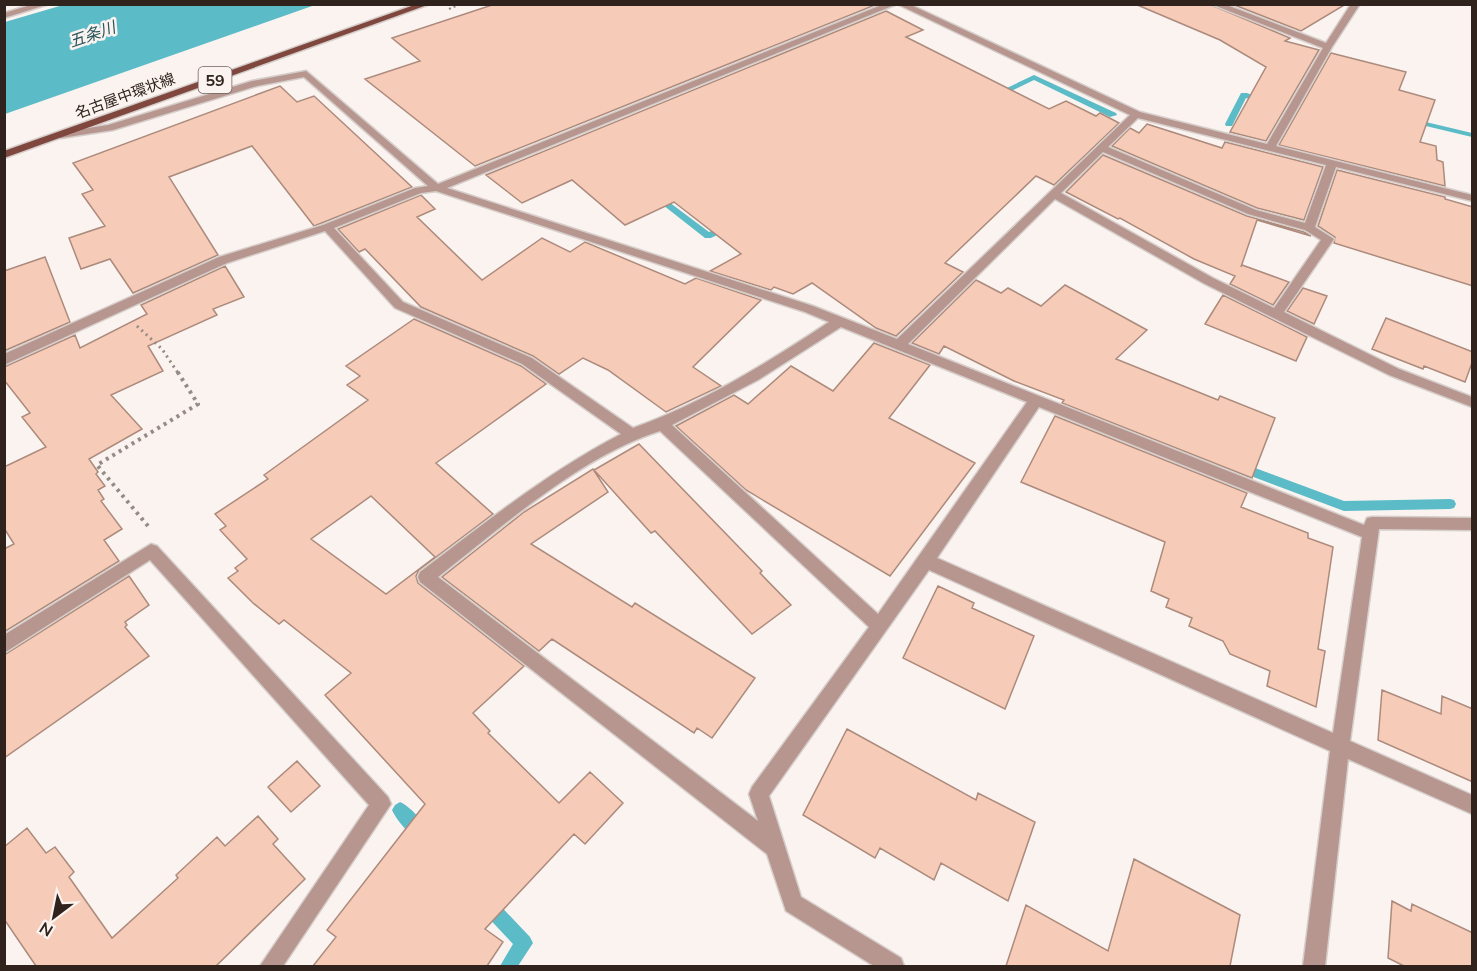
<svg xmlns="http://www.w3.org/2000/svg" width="1477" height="971" viewBox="0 0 1477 971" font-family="Mulish,'Noto Sans JP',sans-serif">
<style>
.water{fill:#5bbcc8}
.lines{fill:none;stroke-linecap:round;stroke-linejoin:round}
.stream{fill:#5bbcc8;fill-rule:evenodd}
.building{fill:#f6cbb8;stroke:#ac8a7c;stroke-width:1.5;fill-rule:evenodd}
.service-casing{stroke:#d6ceca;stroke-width:3}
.minor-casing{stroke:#d6ceca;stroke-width:3}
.primary-casing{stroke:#d6ceca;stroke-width:3}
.path-far2{stroke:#958b86;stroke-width:2;stroke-dasharray:2 3;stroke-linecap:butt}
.path-far1{stroke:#958b86;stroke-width:3;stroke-dasharray:2 4;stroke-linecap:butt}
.path{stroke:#958b86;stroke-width:4;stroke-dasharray:3 4.5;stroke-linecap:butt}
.service{fill:#b7968f;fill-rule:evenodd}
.minor{fill:#b7968f;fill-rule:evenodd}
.primary{fill:#7f473d;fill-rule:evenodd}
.labels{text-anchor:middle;stroke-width:5;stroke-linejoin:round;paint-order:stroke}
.far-street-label{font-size:15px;fill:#30231d;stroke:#faf3f0}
.far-water-label{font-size:16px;font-style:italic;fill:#275359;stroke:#faf3f0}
.shield{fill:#faf3f0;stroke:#6d615c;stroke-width:1.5}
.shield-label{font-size:16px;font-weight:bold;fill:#30231d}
</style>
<rect width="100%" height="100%" fill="#faf3f0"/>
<path class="water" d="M63,5V4L315,5L5,114V22Z"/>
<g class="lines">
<path class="stream" d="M1034,75L1116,113L1117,115L1110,117L1034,80L997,98L990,96Z
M1241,93H1247L1267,101L1263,103L1246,98L1232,126H1226L1225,124Z
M1409,118L1472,133V137L1409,122Z
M657,193L709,232L728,224L733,227L711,238H705L654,198V194Z
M1239,462L1344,501L1450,499L1454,500L1456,504L1454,508L1450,509L1344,511L1235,470L1233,467L1235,464Z
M400,802C411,807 424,822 429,833L427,839L421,841C410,836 397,821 392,810L395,805Z
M488,897L494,899L530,937L533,943L518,966H500L513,944L482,911L480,905L482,899Z"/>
</g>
<path class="building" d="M495,4H873L875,5L475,166L365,79L420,61L392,38Z
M1135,4H1209L1290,38L1285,41L1319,50L1266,141L1230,132L1266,67L1220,40Z
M1232,4H1346L1301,31Z
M886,11L923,30L906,37L1049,109L1066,101L1096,116L1100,113L1119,123L1054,185L1036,176L945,263L963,272L896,336L876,328L812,283L793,294L774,287L771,290L710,271L741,254L674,202L625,225L572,180L522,203L486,175Z
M1331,53L1406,72L1399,90L1435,100L1420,142L1436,146L1437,160L1443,162L1445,186L1279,145Z
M280,86L297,102L314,96L412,187L314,226L252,146L169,177L218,255L133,293L110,259L81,269L69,238L105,226L82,194L93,190L73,163Z
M1147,124L1222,148L1225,142L1323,167L1304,220L1257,208L1112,146L1130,128L1139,133Z
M1103,155L1247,216L1304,232L1311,236L1257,220L1241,267L1242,265L1289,282L1273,305L1230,284L1235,276L1194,259L1120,218L1118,219L1066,192Z
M1337,170L1445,197V199L1473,207V286L1334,243L1335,237L1318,226Z
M421,195L435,209L417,217L482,280L542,238L570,252L585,242L685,284L696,278L761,300L693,367L721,386L666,412L608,370L583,358L559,374L533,356L421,307L368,252L365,249L359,252L338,229Z
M45,257L70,322L4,351V271Z
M225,266L244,297L213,309L217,315L148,346L163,371L111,395L142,429L89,459L98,472L96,474L105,486L98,490L104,499L101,501L122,529L104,540L119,561L4,632V549L14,544L4,528V467L46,447L22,417L30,413L4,380V367L75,335L80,348L147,314L141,305Z
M976,280L1001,293L1008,288L1041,306L1065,285L1147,330L1116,359L1218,400L1220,396L1275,418L1252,478L1062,403L1064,400L1014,381L944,346L939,354L912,343Z
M1303,288L1327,296L1314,324L1287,311Z
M1223,295L1307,337L1296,361L1205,324Z
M1386,318L1473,352V360L1465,382L1424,366L1423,369L1372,349Z
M414,319L521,366L546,384L436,463L493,514L419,570L416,576L418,583L524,666L473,713L490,731L488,733L559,803L590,772L623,803L585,844L574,834L485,929L503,942L487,966H313L336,937L327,930L425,804L325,695L351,673L284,620L279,624L253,603L228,578L238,571L235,568L247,559L220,530L226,526L215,514L268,479L264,475L368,400L347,385L360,376L346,366ZM371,496L435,557L386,594L311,539Z
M874,343L930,365L889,418L975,463L890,576L746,490L676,426L734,395L748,404L791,366L833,391Z
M1055,416L1247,493L1241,507L1308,533V538L1333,547L1318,649L1325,651L1316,707L1267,686L1270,671L1230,654L1223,641L1189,626L1192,618L1166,607L1169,599L1151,591L1165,542L1021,482Z
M639,444L762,571L760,573L791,605L752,634L655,531L651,533L594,470Z
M593,469L608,492L531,544L632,607L635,603L755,678L712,738L697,728L694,733L552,639L539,651L442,577L524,512Z
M129,576L149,605L125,622L127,625L125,627L149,656L4,758V655Z
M938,586L974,603L972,608L1034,636L1005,709L903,658Z
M1382,690L1441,714L1442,696L1473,709V782L1378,740Z
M847,729L976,800L978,793L1035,822L1008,901L941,863L934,880L880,848L875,858L803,815Z
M297,761L320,786L291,812L268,787Z
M258,816L278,839L273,844L305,879L216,966H36L4,919V847L27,828L46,853L55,847L74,872L69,877L112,938L178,878L176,875L217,837L225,846Z
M1134,859L1240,915L1230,966H1006L1026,905L1108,951Z
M1392,901L1411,911L1412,904L1473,933V966H1404L1388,958Z"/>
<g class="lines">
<defs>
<path id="service" d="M34,4H49L4,18V13Z"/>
<path id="minor" d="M884,4H897L447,188L813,306L897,339L1130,115L897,4H909L1140,112L1267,144L1323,48L1211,4H1224L1326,43L1351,4H1360L1332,47L1276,146L1472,195V201L1336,167L1315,227L1334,239L1284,312L1399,369L1472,397V407L1389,375L1205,284L1055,199L908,344L1364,525L1367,518L1372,517L1472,518V530L1379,529L1350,741L1472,795V814L1348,759L1325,966H1303L1330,751L929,570L769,796L801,897L901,958L904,966H874L786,911L767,854L420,582L418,577L420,572C485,523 548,472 621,434L522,364L395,308L325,231L227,263L4,365V354L219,257L323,225L415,188L428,186L304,77L257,86L113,130L61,138L57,137V133L108,125L252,81L306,71L438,184ZM1138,118L1326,165L1305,223L1256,210L1108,147ZM1103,152L1248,214L1305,230L1321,240L1274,308L1213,278L1061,193ZM436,191L805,312L829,322C767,363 703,403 633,428L532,358L403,302L334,228L421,193ZM841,327L1027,402L878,614L672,425L758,380ZM1039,407L1362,537L1333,733L937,558ZM660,431L869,627L752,787L749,794L758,821L438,577C503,526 581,456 660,431Z
M151,544L157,546L388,797L391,804L283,966H260L369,805L150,560L4,653V635Z"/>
<path id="primary" d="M417,4H430L4,158V151Z"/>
</defs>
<use href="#service" class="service-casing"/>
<use href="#minor" class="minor-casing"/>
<use href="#primary" class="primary-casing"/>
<path class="path-far2" d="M449,9L461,4"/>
<path class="path-far1" d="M137,326L162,349L178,373"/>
<path class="path" d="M148,526L97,465L198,404L177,371"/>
<use href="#service" class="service"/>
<use href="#minor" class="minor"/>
<use href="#primary" class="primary"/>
</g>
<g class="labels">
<g class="far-street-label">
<text transform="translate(125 96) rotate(-20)" y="5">名古屋中環状線</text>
</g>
<g class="far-water-label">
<text transform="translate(92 34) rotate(-19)" y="6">五条川</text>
</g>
<rect class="shield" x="198.5" y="67" width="33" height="26" rx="4.5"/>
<g class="shield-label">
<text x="215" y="86">59</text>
</g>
</g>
<rect width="1477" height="971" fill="none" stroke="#30231d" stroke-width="12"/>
<g transform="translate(54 917) rotate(212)" stroke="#faf3f0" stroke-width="4.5" paint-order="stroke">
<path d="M0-4.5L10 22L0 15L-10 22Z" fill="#30231d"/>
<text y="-9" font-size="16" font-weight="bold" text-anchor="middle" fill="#30231d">N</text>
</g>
</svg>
